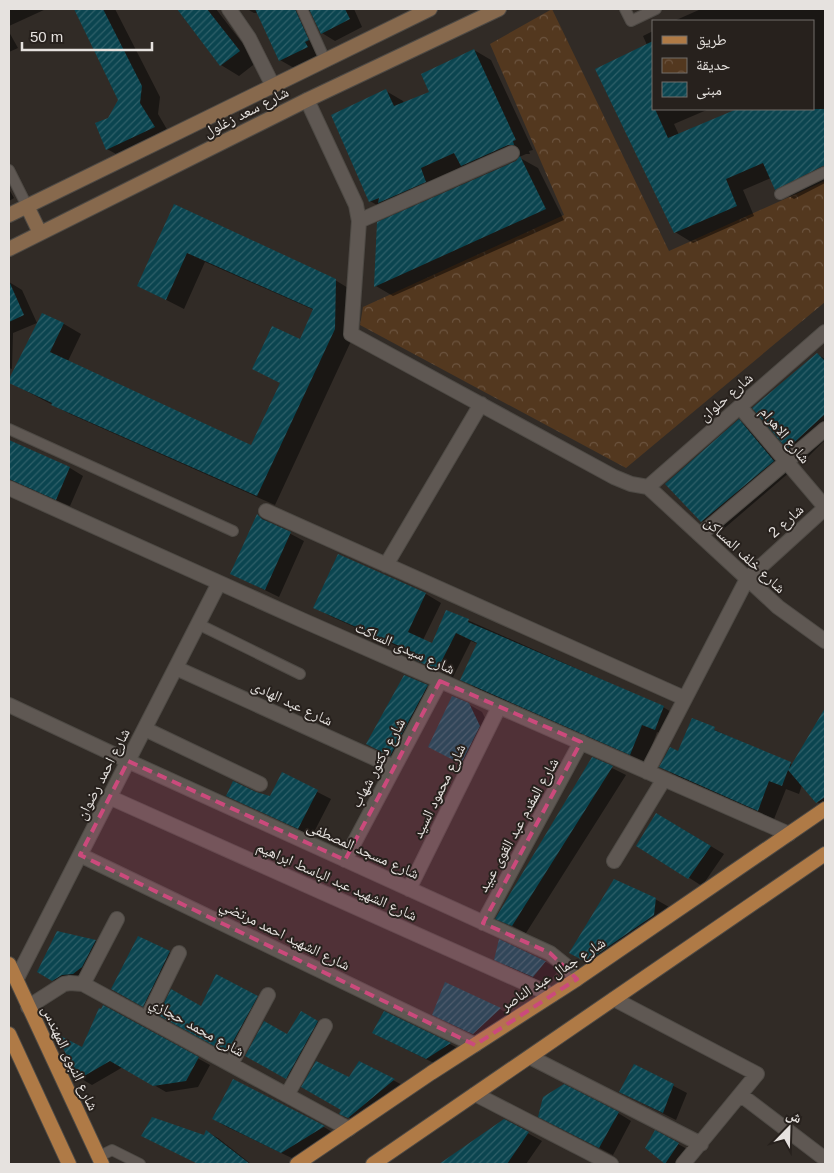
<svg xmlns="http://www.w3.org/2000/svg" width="834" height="1173" viewBox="0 0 834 1173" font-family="Arial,'Noto Naskh Arabic',sans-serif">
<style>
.park{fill:url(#park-crowns)}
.shadow{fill:#0007}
.building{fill:url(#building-hatch)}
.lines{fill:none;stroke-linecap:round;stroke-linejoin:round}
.service-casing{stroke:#4e4a45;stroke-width:12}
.minor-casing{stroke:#4e4a45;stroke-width:16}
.secondary-casing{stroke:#4e4a45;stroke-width:16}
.primary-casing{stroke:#4e4a45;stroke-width:16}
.service{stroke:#5f5853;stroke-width:10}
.minor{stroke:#5f5853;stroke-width:14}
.secondary{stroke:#87694d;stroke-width:14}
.primary{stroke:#af7a46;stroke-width:14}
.marked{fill:#cb4a7c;fill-opacity:0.2;stroke:#cb4a7c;stroke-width:4;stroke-dasharray:10 6;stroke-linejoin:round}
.labels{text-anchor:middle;stroke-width:4;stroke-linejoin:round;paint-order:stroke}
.street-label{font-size:15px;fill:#e6e2df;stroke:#27211d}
</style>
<defs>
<pattern id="park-crowns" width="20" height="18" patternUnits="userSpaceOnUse" patternTransform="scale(1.25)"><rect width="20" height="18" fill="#53381f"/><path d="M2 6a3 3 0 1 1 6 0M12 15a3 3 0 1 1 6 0" fill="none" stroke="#6c543f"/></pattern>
<pattern id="building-hatch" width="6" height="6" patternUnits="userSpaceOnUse" patternTransform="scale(1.25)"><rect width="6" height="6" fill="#0b4550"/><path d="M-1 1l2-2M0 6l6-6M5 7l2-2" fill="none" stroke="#2f6069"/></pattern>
</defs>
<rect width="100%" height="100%" fill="#312b26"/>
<path class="park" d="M552,9L669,251L825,181V302L626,468L360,325L363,307L564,215L490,44Z"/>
<path class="shadow" d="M9,9H46L9,26Z
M75,9H115L160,97L158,114L172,138L125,159L107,149L109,119L120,100Z
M179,9H216L257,62L239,76L221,65Z
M247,9H354L362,27L335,41L322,33L312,11L309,13V20L321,55L294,68L280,60L258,13H254Z
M701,9H825V183L794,199L776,189L771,178L743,190L754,216L693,243L675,232L596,70L647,45L643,36L653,31V109H709L674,124L679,135L740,109H813V21H674Z
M9,32L18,48L9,52Z
M474,50L491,60L533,150L529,151L530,154H526L479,175L464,166L437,178L443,191L387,211L370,201L386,91L403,101L404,103L430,93Z
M520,158L538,168L564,220L393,296L376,286Z
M9,189L14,198L9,201Z
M175,206L335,280L353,291L352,339L275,505L70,414L9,382L43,315L64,324L81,334L68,361L252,447L314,310L205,262L184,309L139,286Z
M9,282L22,290L37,323L13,333L12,369L9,368Z
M817,354L825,359V440L806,459L788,448L754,408Z
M739,421L757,431L791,471L720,532L702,521L667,484Z
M9,441L70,468L83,476L70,506L9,480Z
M257,516L304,541L279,597L232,574Z
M339,555L426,594L441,603L423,640L433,645L447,611L663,707L678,716L670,738L657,732L646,762L476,688L461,679L478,644L471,641L453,677L412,658L414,654L330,616L315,607Z
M405,676L441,694L404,762L381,751Z
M468,704L482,712L493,734L475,771L443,754Z
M825,711V807L817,802L802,785L799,794L786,789L774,819L677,776L661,767L678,753L692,720L793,765Z
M592,758L626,775L526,933L497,918Z
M282,774L331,799L312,836L227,795L256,793L270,797Z
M657,814L724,854L702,886L638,845Z
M655,899L669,907L667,923L600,968L584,960Z
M57,933L96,941L109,949L87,982L67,988L39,972Z
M138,937L183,960L157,1013L126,996Z
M500,941L546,962L559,970L547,984L509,967L496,959Z
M445,984L500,1009L513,1017L487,1041L447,1022Z
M257,997L269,1004L238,1057L172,1022Z
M103,1006L210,1065L198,1087L166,1092L123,1067L92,1085L80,1078L83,1049Z
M301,1012L331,1029L300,1085L247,1055L288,1036Z
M384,1013L450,1044L463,1051L440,1066L387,1040Z
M359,1062L406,1087L361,1124L341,1113L349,1078Z
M635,1066L687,1093L676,1120L620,1092Z
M233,1081L324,1127L337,1135L296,1160L227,1127L213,1119Z
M618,1113L631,1121L613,1155L553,1124Z
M504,1120L542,1141L526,1164H441Z
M207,1132L218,1138L251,1164H201L155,1142L204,1136Z
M678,1144L687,1149L677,1164L665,1163Z"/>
<path class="building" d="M74,9H103L142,86L140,103L155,127L106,150L95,123L108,118L118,100Z
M177,9H207L240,51L220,66Z
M255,9H295L309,40L305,42L308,47L279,61Z
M309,9H345L350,19L321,34Z
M653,41V109H655L668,138L737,109H825V165L775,190L763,163L726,179L737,206L674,233L595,69Z
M474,49L516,140L513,141L514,145H508L461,166L454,153L421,168L426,182L378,203L379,198L369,202L331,115L386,89L394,106L429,92L421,74Z
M520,156L546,209L374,287L377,222L516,161Z
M174,204L336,279L335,329L257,496L51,405L52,403L9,383V379L42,313L64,323L50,352L251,445L280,383L252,369L272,326L300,339L313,309L187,253L166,300L137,286Z
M9,281L24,315L9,322Z
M817,353L825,361V414L787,449L752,408Z
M739,419L774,461L701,522L665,484Z
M9,440L70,467L56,500L9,479Z
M257,514L262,519L291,532L265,590L230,574Z
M338,554L426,593L408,632L432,643L446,610L469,619L468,622L664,706L655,730L642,725L630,755L460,680L477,643L456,633L437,670L411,658L413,652L313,608Z
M404,675L428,685L390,756L366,744Z
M452,696L469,703L480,726L461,764L428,747Z
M825,708V797L816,803L788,770L782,786L769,781L758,811L659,767L670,747L678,751L692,718L715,727L714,730L791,762L789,769Z
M592,757L613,766L512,926L495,919Z
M282,772L318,790L298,829L226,796L233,781L256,792L270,796Z
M656,813L711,846L688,879L636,846Z
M614,879L656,898L654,915L586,962L569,953Z
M57,931L96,940L82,967L73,974L62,975L52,981L37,972Z
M138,936L170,951L143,1007L111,989Z
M499,939L545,961H546L533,977L494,960Z
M216,974L258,996L230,1047L229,1046L225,1052L158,1015L171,989L201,1006Z
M445,982L501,1008L473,1034L468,1032L432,1015Z
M103,1005L199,1057L186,1081L153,1086L110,1061L79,1079L55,1033L82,1047L99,1008L101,1009Z
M301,1011L318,1021L286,1079L245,1056L264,1021L287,1034Z
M384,1011L451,1043L426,1059L372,1033Z
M316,1061L349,1077L359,1061L395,1079L348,1118L339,1114L341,1110L301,1087Z
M634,1064L674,1084L663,1113L619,1092Z
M233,1079L325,1126L281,1153L212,1119Z
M564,1084L619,1112L599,1148L538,1117L543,1097Z
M152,1117L204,1135L206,1130L250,1164H198L141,1136Z
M504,1119L529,1132L507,1164H439Z
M655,1130L679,1143L665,1164L645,1148Z"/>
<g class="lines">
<defs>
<path id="service" d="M302,9L325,60
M625,9L631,21L656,9
M9,170L27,206
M780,194L825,172
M9,429L233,531
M198,624L300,674
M98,1157L112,1150L140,1164"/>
<path id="minor" d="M229,9L249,38L273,86
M307,100L356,205L359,221L351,334L614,477L631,484L648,487
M359,221L512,153
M740,407L825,507
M648,487L825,332
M648,487L778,607L825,641
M9,488L302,620L789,834
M266,511L684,698
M700,535L825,429
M386,565L481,404
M176,668L394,767
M9,705L128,761L550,953L565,965L577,979
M145,729L260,784
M647,772L747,579L825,508
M109,797L552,995
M80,855L475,1045
M345,860L440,681
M614,861L664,779
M409,889L499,707
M483,923L581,742
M16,980L219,583
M83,984L117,919
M614,999L757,1074L683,1164
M28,1007L64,984L70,983L83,984L349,1129
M147,1018L179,953
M530,1057L701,1144
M231,1064L268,995
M475,1094L611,1164
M287,1095L325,1026
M741,1095L825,1159"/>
<path id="secondary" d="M27,206L40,233
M9,215L430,9
M9,249L307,100L499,9"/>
<path id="primary" d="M9,964L102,1164
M9,1034L69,1164
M297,1164L431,1073L577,979L825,809
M373,1164L825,854"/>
</defs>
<use href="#service" class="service-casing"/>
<use href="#minor" class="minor-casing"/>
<use href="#secondary" class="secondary-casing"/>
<use href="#primary" class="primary-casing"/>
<use href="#service" class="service"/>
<use href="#minor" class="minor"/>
<use href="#secondary" class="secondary"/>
<use href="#primary" class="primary"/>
</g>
<path class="marked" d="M440,681L581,742L483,923L550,953L577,979L475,1045L80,855L128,761L345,860Z"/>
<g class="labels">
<g class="street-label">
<text transform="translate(246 112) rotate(-27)" y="5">شارع سعد زغلول</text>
<text transform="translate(726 397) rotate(-41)" y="5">شارع حلوان</text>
<text transform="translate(785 435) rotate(50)" y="5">شارع الاهرام</text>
<text transform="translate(786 521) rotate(-42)" y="5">شارع 2</text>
<text transform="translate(745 555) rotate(43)" y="5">شارع خلف المساكن</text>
<text transform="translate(405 648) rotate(24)" y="5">شارع سيدى الساكت</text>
<text transform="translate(292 703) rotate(25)" y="5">شارع عبد الهادى</text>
<text transform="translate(378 763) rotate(-62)" y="5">شارع دكتور شهاب</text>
<text transform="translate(103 774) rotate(-63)" y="5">شارع احمد رضوان</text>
<text transform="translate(439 791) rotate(-64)" y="5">شارع محمود السيد</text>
<text transform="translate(518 825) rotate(-61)" y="5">شارع المقدم عبد القوى عبيد</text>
<text transform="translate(363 850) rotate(24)" y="5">شارع مسجد المصطفى</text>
<text transform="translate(337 881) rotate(24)" y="5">شارع الشهيد عبد الباسط ابراهيم</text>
<text transform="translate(285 935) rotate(26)" y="5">شارع الشهيد احمد مرتضي</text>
<text transform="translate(553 974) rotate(-33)" y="5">شارع جمال عبد الناصر</text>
<text transform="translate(197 1027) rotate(29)" y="5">شارع محمد حجازي</text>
<text transform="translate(70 1058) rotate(65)" y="5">شارع النبوى المهندس</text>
</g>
</g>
<rect width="834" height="1173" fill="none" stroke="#e6e2df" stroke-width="20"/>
<rect x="652" y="20" width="162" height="90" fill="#27211d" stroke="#736e6b"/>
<rect x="662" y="36" width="25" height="8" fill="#af7a46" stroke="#736e6b"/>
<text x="696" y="45" font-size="15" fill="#e6e2df">طريق</text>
<rect x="662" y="58" width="25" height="15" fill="url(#park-crowns)" stroke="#736e6b"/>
<text x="696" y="70" font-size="15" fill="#e6e2df">حديقة</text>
<rect x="662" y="82" width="25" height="15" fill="url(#building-hatch)" stroke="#736e6b"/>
<text x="696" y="95" font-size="15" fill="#e6e2df">مبنى</text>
<g transform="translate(789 1128) rotate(23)" stroke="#27211d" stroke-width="4" paint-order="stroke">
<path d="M0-4L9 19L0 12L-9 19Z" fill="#e6e2df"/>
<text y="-8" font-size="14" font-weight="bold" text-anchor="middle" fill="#e6e2df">ش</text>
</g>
<path d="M22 42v8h130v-8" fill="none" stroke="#e6e2df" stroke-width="2.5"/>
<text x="30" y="42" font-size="15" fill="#e6e2df" stroke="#27211d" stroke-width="4" paint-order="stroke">50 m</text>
</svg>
